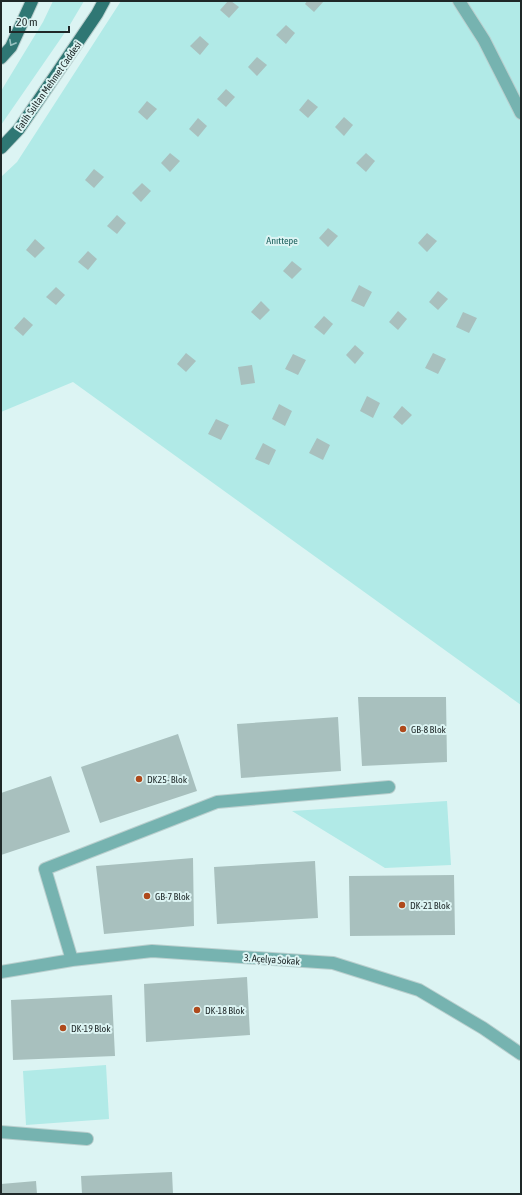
<svg xmlns="http://www.w3.org/2000/svg" width="522" height="1195" viewBox="0 0 522 1195" font-family="'Asap Condensed',sans-serif">
<style>
.green{fill:#b1eae7}
.building{fill:#a8c0be}
.lines{fill:none;stroke-linecap:round;stroke-linejoin:round}
.street-casing{stroke:#bacfce;stroke-width:14}
.primary-casing{stroke:#bacfce;stroke-width:14}
.street{stroke:#76b3b0;stroke-width:12}
.primary{stroke:#2f7774;stroke-width:12}
.oneway{stroke:#97c2c0}
.poi-dot{fill:#af4a1c;stroke:#dcf4f3;stroke-width:1.5}
.labels{text-anchor:middle;stroke-width:4;stroke-linejoin:round;paint-order:stroke}
.street-label{font-size:10px;fill:#1f2828;stroke:#dcf4f3}
.park-label{font-size:10px;fill:#206360;stroke:#dcf4f3}
.poi-label{font-size:10px;fill:#1f2828;stroke:#dcf4f3;text-anchor:start}
</style>
<rect width="100%" height="100%" fill="#dcf4f3"/>
<path class="green" d="M53,1H84L68,28L1,125V91L43,22Z
M121,1H521V705L73,382L1,412V177L17,162Z
M447,801L451,865L385,868L292,811Z
M106,1065L109,1119L26,1125L23,1071Z"/>
<path class="building" d="M228,1H231L239,7L229,18L220,10Z
M307,1H324L314,12L305,4Z
M286,25L295,33L286,44L276,35Z
M200,36L209,44L200,55L190,46Z
M257,57L267,65L257,76L248,67Z
M226,89L235,97L226,107L217,99Z
M308,99L318,107L308,118L299,110Z
M147,101L157,109L147,120L138,112Z
M344,117L353,125L344,136L335,127Z
M198,118L207,126L198,137L189,129Z
M170,153L180,161L170,172L161,163Z
M366,153L375,161L366,172L356,163Z
M94,169L104,177L94,188L85,180Z
M142,183L151,191L141,202L132,193Z
M117,215L126,223L117,234L107,226Z
M328,228L338,236L328,247L319,238Z
M427,233L437,241L427,252L418,243Z
M35,239L45,248L35,258L26,250Z
M88,251L97,259L88,270L78,262Z
M292,261L302,269L292,279L283,271Z
M359,285L372,292L364,307L351,301Z
M56,287L65,295L56,305L46,297Z
M438,291L448,299L438,310L429,302Z
M261,301L270,310L260,320L251,312Z
M398,311L407,319L398,330L389,322Z
M463,312L477,318L469,333L456,327Z
M324,316L333,324L324,335L314,327Z
M24,317L33,325L23,336L14,328Z
M355,345L364,353L355,364L346,355Z
M186,353L196,361L186,372L177,364Z
M433,353L446,359L438,374L425,368Z
M293,354L306,360L298,375L285,369Z
M252,365L255,383L241,385L238,367Z
M367,396L380,403L373,418L360,411Z
M279,404L292,411L285,426L272,419Z
M402,406L412,415L402,425L393,417Z
M216,419L229,425L221,440L208,434Z
M317,438L330,445L323,460L309,453Z
M263,443L276,450L269,465L255,459Z
M358,697H446L447,762L362,766Z
M338,717L341,771L241,778L237,724Z
M178,734L197,791L100,823L81,767Z
M51,776L70,832L1,855V793Z
M193,858L194,926L104,934L96,866Z
M315,861L318,918L217,924L214,867Z
M454,875L455,935L350,936L349,876Z
M247,977L250,1035L146,1042L144,984Z
M112,995L115,1056L13,1060L11,1000Z
M172,1172L173,1194H82L81,1176Z
M36,1181L37,1194H1V1184Z"/>
<g class="lines">
<defs>
<path id="street" d="M459,1L484,40L521,113
M72,960L45,869L217,802L389,787
M1,972L72,960L152,951L333,963L419,990L483,1028L521,1054
M1,1132L87,1139"/>
<path id="primary" d="M1,58L11,47L32,1
M1,148L19,129L97,14L104,1"/>
</defs>
<use href="#street" class="street-casing"/>
<use href="#primary" class="primary-casing"/>
<use href="#street" class="street"/>
<use href="#primary" class="primary"/>
</g>
<defs><path id="oneway-chevron" d="M-2-3.5L2.5 0L-2 3.5" fill="none" stroke-width="1.6" stroke-linecap="round" stroke-linejoin="round"/></defs>
<use class="oneway" href="#oneway-chevron" transform="translate(12 43) rotate(119)"/>
<g class="poi-dot">
<circle cx="403" cy="729" r="4"/>
<circle cx="139" cy="779" r="4"/>
<circle cx="147" cy="896" r="4"/>
<circle cx="402" cy="905" r="4"/>
<circle cx="197" cy="1010" r="4"/>
<circle cx="63" cy="1028" r="4"/>
</g>
<g class="labels">
<g class="street-label">
<text transform="translate(48 86) rotate(-55)" y="4">Fatih Sultan Mehmet Caddesi</text>
<text transform="translate(272 959) rotate(4)" y="4">3. Açelya Sokak</text>
</g>
<g class="park-label">
<text x="282" y="244">Anıttepe</text>
</g>
<g class="poi-label">
<text x="411" y="733">GB-8 Blok</text>
<text x="147" y="783">DK25- Blok</text>
<text x="155" y="900">GB-7 Blok</text>
<text x="410" y="909">DK-21 Blok</text>
<text x="205" y="1014">DK-18 Blok</text>
<text x="71" y="1032">DK-19 Blok</text>
</g>
</g>
<rect width="522" height="1195" fill="none" stroke="#1f2828" stroke-width="4"/>
<path d="M10 26v6h59v-6" fill="none" stroke="#1f2828" stroke-width="2"/>
<text x="16" y="26" font-size="12" fill="#1f2828" stroke="#dcf4f3" stroke-width="3" paint-order="stroke">20 m</text>
</svg>
